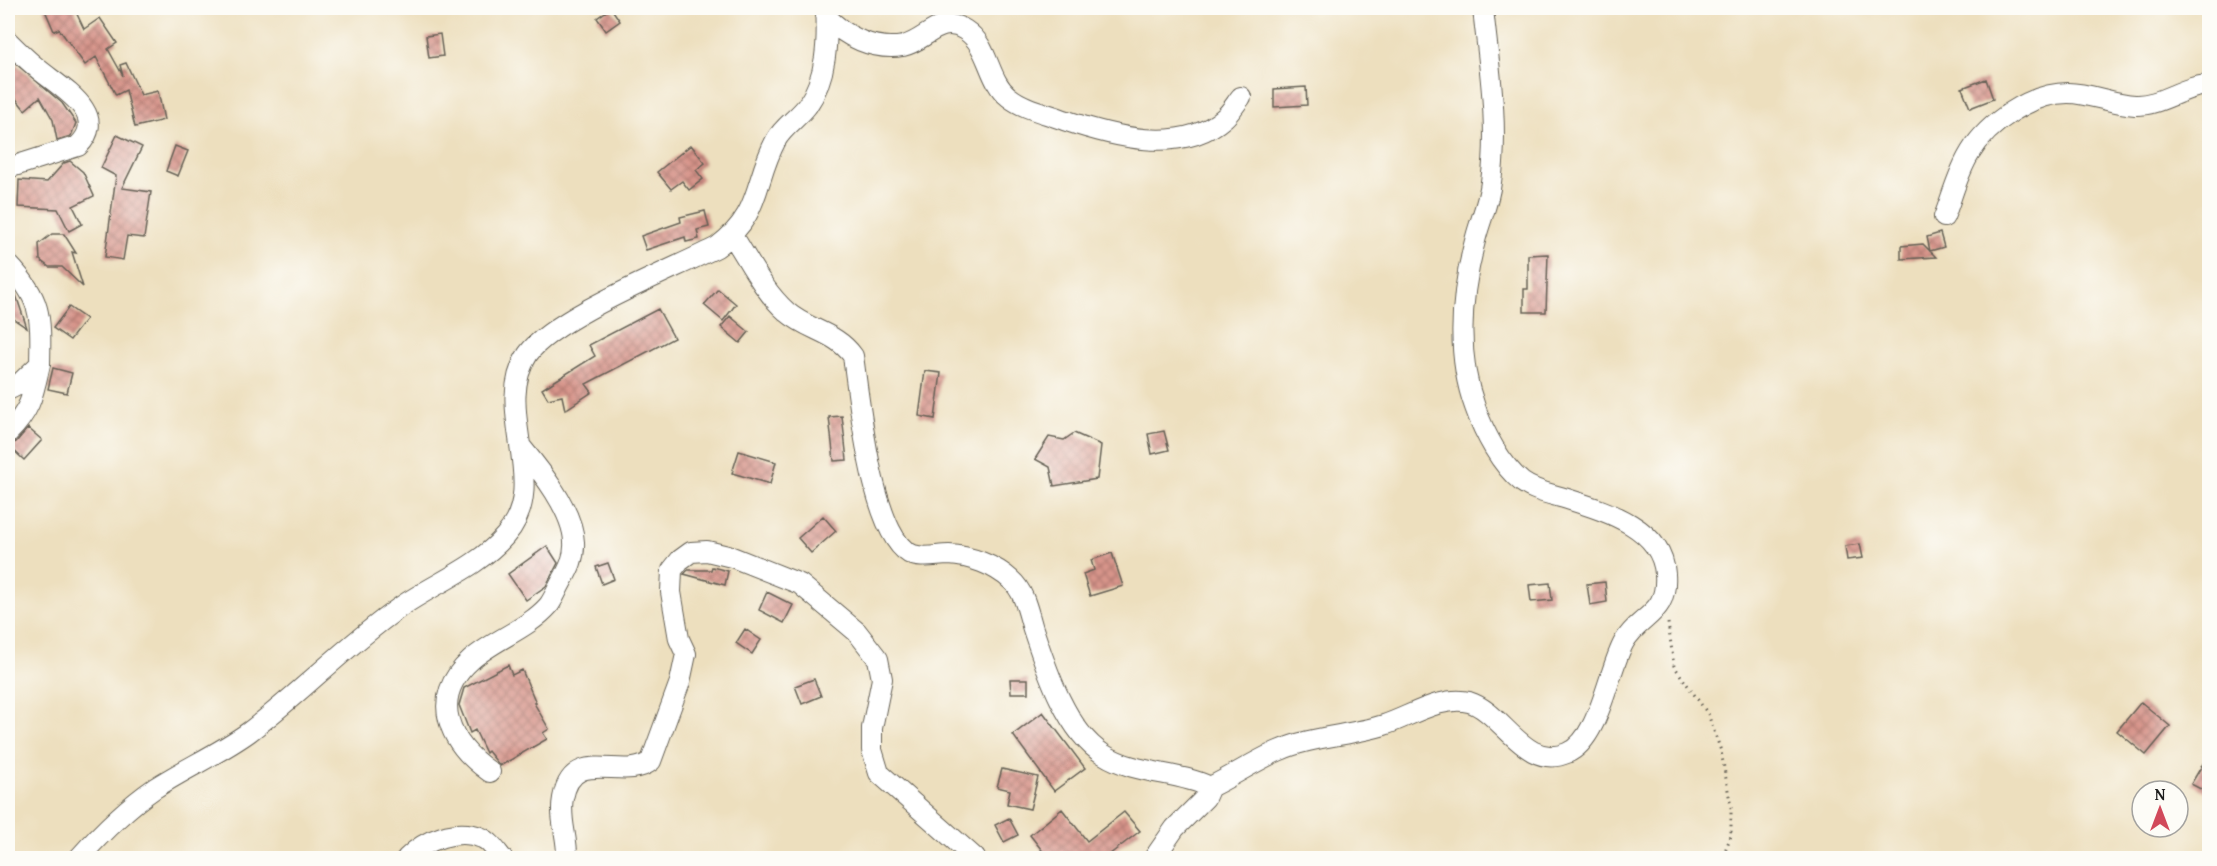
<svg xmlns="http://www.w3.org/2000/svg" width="2217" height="866" viewBox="0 0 2217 866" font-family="'Gentium Book Plus',serif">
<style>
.building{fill:url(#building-cross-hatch)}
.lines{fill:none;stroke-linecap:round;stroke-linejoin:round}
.minor-casing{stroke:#656055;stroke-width:22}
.path{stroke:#656055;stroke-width:3;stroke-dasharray:1.5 4.5;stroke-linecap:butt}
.minor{stroke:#fff;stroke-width:20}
</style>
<defs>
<pattern id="building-cross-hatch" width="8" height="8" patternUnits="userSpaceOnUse" patternTransform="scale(1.5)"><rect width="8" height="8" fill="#d7948a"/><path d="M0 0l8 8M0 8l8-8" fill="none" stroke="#ae7870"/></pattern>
</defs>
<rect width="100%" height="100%" fill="#fdfcf7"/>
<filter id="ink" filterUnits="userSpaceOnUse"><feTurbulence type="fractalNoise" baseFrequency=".0167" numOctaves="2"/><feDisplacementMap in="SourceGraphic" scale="12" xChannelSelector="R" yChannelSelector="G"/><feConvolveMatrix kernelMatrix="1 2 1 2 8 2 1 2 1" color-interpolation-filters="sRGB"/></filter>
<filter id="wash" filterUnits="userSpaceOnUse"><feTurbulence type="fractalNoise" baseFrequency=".008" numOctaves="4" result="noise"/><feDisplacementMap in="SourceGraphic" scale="24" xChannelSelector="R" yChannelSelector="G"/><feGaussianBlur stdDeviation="1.35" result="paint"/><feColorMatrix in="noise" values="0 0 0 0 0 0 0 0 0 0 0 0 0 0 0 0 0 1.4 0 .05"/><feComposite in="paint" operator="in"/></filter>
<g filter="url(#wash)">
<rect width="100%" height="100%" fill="#eddfbe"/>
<g id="blocks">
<path class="building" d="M44,8H74L84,29L100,18L117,43L108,49L123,76L120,65L126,63L141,95L158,91L164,120L135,127L126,90L116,95L96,57L85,65L59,29L54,31Z
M611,8L620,21L606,31L597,18Z
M440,34L443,56L429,58L426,36Z
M8,57L62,103L76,123L71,136L57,140L53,120L40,97L25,110L13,95L8,87Z
M1986,79L1993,99L1970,108L1962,88Z
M1306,87L1307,105L1274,107V89Z
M117,135L142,147L122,188L151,192L144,238L127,236L123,260L105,257L116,176L101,168Z
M691,145L705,163L696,170L703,179L689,190L682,181L671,189L657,172Z
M175,146L188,151L178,176L166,171Z
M70,161L83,172L94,196L73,206L82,224L69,231L58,209L18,207L19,180L47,182L64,163Z
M705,211L709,227L697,230L699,239L686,242L685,237L646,250L641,236L681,222L680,217Z
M1940,233L1944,247L1930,251L1927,237Z
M52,234H64L76,253L72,252L83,287L62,267H49L40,260L39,244Z
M1923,244L1936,257L1901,259V246Z
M1548,254L1546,312H1524V289H1528V255Z
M8,281L14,289L27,328L8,315Z
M718,289L736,304L723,321L704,305Z
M69,307L86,319L70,340L53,328Z
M658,309L674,338L586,384L592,392L565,410L562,396L548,399L542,389L595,356L589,345Z
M730,316L749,332L740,343L721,327Z
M53,368L72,373L67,393L48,389Z
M925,371L941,373L935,419L919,416Z
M842,416L847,460L834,461L829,417Z
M28,428L42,440L24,460L8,445L16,442Z
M1164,431L1169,450L1152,454L1148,434Z
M1074,433L1101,445L1097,479L1054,486L1050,467L1035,459L1049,437L1064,440Z
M739,451L776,462L770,484L732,473Z
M823,516L836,531L811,553L798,538Z
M1860,544L1863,558L1847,560L1845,546Z
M547,546L558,563L546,586L526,600L508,574Z
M1112,553L1123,586L1090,596L1083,574L1094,570L1091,560Z
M608,563L614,579L602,584L596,567Z
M712,567L728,571L725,585L684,574L688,570H711Z
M1605,582L1607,602L1590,605L1587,584Z
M1550,583L1552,600L1531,602L1529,585Z
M767,592L793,605L784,623L759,610Z
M745,629L761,640L752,654L736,643Z
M508,665L512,675L522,670L536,703H534L549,729L543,733L547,739L500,766L488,751L486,753L475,730L470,733L459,705L464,688Z
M814,679L821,696L802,704L795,686Z
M1010,679H1028V693H1011Z
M2141,702L2170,726L2146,755L2117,731Z
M1043,712L1085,768L1054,791L1013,735Z
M2210,752V794L2191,784Z
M1002,769L1038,777L1030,809L1007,804L1010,790L997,787Z
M1062,809L1087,841L1124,812L1140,831L1105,858H1048L1030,835Z
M1009,818L1018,835L1004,842L995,825Z"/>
</g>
</g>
<g filter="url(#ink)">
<use href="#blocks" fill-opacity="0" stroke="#656055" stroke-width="1.5"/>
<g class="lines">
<defs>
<path id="minor" d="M826,16C845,37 874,51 903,46C926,41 940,14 965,30C990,46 987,80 1009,97C1024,109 1046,113 1064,120C1111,136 1181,156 1224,118C1231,112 1236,103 1241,97
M8,41C17,50 26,59 36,67C57,86 112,113 78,146L8,168
M1944,217C1952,197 1958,172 1970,153C1988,123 2031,93 2068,93C2090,93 2112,104 2135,105C2161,106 2184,85 2210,85
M733,236C749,261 764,292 787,312C809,331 836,332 853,356C859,396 872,541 913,555C925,559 937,555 949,555C970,556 995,565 1011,580C1025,592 1028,613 1033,629C1046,668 1066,731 1103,754C1136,775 1177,771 1210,787
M8,264C42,299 41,316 40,364L18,385L8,390
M8,433C31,410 33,395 40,364
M490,772C450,744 427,699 471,660C495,639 528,629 549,605C554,598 558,588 562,581C569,569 575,557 574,542C573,511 541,471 522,448
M79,858C102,832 126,808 155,788C186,768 220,753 249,732C301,693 346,645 399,608C433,584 477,568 505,536C552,484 491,409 528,354C554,317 672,270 717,247C762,214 753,183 776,140C783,127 798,118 807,106C827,78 828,40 826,8
M407,858C425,840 457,827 482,838C490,841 497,852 502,858
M567,858C568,838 559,819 563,798C573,744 624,783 651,761L680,682L686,654L679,639L671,592L672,570L680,560L691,552L707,551L732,557L800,584L857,632L878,659L882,679L872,728V750L879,773L975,858
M1154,858L1175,828L1205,798L1210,787C1233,776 1255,761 1278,751C1311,736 1349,736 1384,725C1409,717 1442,695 1469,702C1503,712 1525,771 1567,753C1600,739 1608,670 1624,642C1640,614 1668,616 1665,574C1662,526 1602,510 1564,498C1550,494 1534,491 1522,482C1501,465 1484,433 1475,407C1455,352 1461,293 1476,237C1481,218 1489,201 1491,182C1499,125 1489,65 1483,9L1480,8"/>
</defs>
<use href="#minor" class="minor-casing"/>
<path class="path" d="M1668,623L1674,666L1708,714L1721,751L1731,807V836L1722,858"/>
<use href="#minor" class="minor"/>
</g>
</g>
<rect width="2217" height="866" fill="none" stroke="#fdfcf7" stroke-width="30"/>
<g transform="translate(2160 809)"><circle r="28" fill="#fdfcf7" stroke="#a3a29f" stroke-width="1.5"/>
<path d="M0-4.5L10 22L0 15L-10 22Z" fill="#d1495b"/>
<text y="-9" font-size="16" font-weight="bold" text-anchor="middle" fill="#1c1c1c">N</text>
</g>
</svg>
